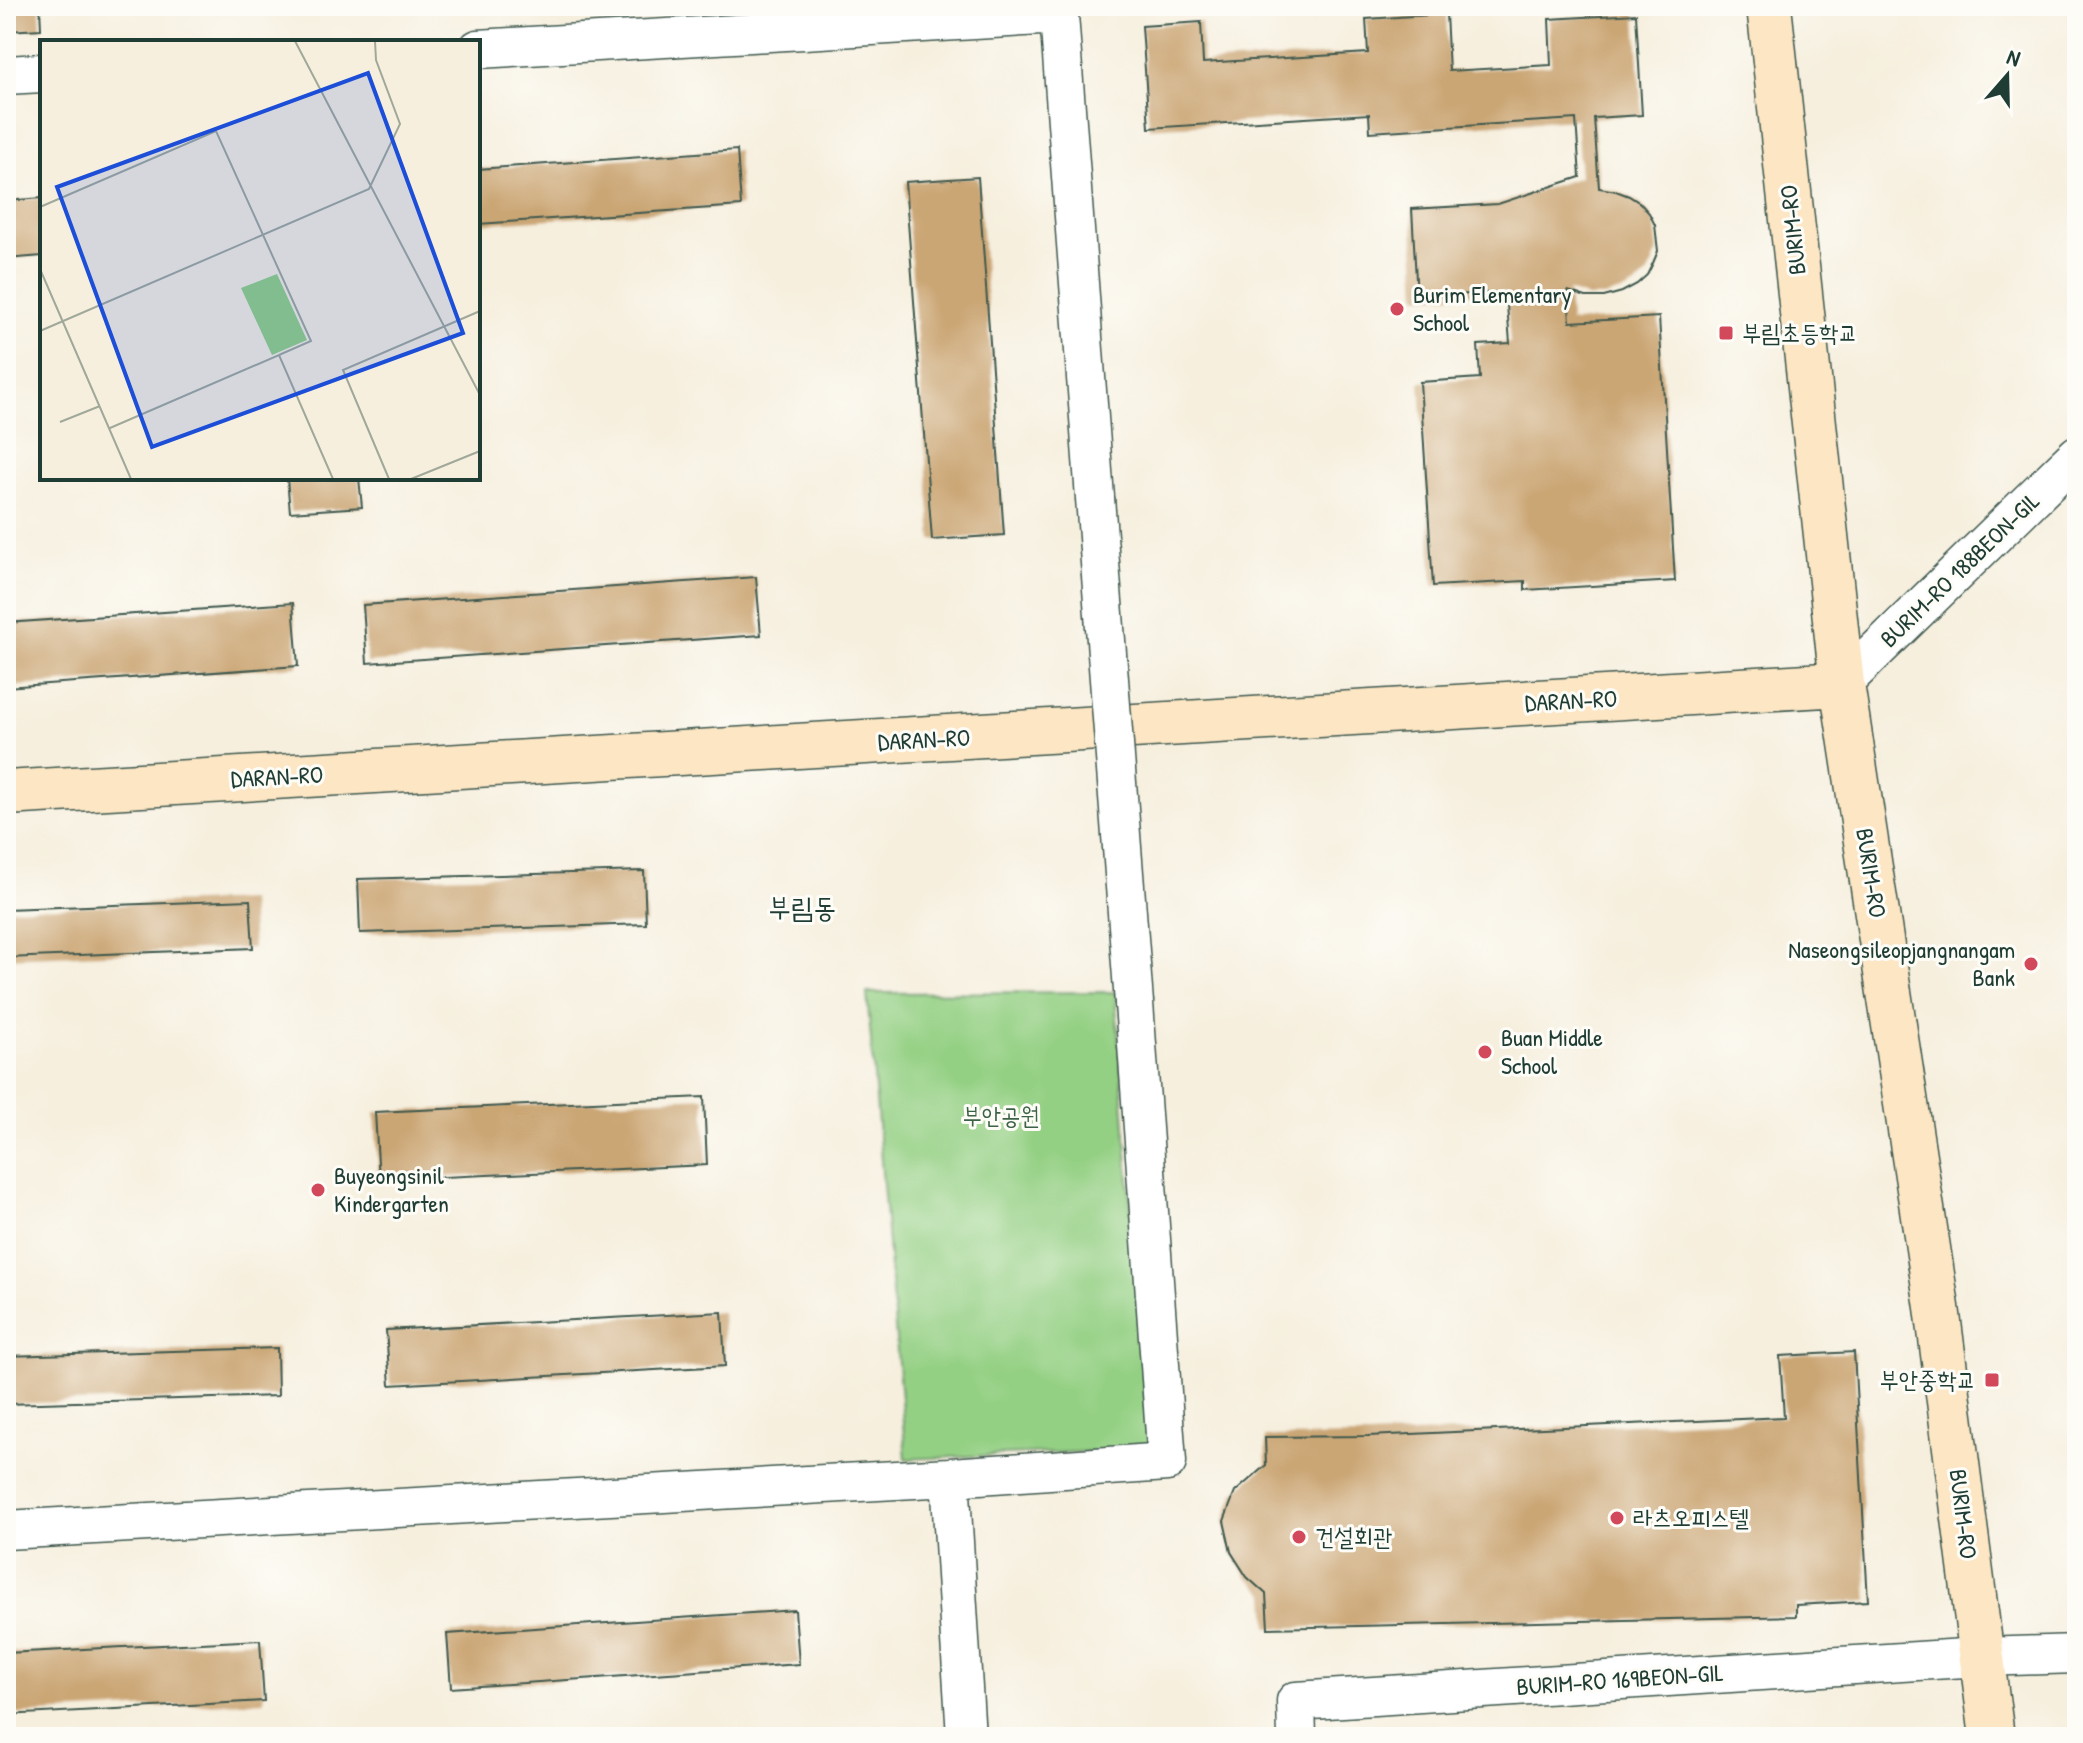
<svg xmlns="http://www.w3.org/2000/svg" width="2083" height="1743" viewBox="0 0 2083 1743" font-family="'Patrick Hand','Poor Story',sans-serif">
<style>
.green{fill:#94d084;stroke:#5a865c;stroke-width:2}
.building{fill:#cba675}
.lines{fill:none;stroke-linecap:round;stroke-linejoin:round}
.street-casing{stroke:#3f584e;stroke-width:41}
.secondary-casing{stroke:#3f584e;stroke-width:47}
.street{stroke:#fff;stroke-width:38}
.secondary{stroke:#fce6c4;stroke-width:44}
.street-bridge-casing{stroke:#3f584e;stroke-width:41;stroke-linecap:butt}
.street-bridge{stroke:#fff;stroke-width:38}
.poi-dot{fill:#d1495b;stroke:#fdfcf7;stroke-width:3}
.labels{text-anchor:middle;stroke-width:6;stroke-linejoin:round;paint-order:stroke}
.street-label{font-size:24px;fill:#1f3d34;stroke:#fdfcf7}
.poi-label{font-size:24px;fill:#1f3d34;stroke:#fdfcf7;text-anchor:start}
.park-label{font-size:24px;fill:#3c6248;stroke:#fdfcf7}
.quarter-label{font-size:28px;fill:#1f3d34;stroke:#fdfcf7}
.inset-road{fill:none;stroke:#a0a89a;stroke-width:2}
.view{fill:#1d4ed8;fill-opacity:0.15;stroke:#1d4ed8;stroke-width:4}
.inset-edge{fill:none;stroke:#1f3d34;stroke-width:4}
</style>
<rect width="100%" height="100%" fill="#fdfcf7"/>
<filter id="ink" filterUnits="userSpaceOnUse"><feTurbulence type="fractalNoise" baseFrequency=".0125" numOctaves="2"/><feDisplacementMap in="SourceGraphic" scale="16" xChannelSelector="R" yChannelSelector="G"/><feConvolveMatrix kernelMatrix="1 2 1 2 8 2 1 2 1" color-interpolation-filters="sRGB"/></filter>
<filter id="wash" filterUnits="userSpaceOnUse"><feTurbulence type="fractalNoise" baseFrequency=".006" numOctaves="4" result="noise"/><feDisplacementMap in="SourceGraphic" scale="32" xChannelSelector="R" yChannelSelector="G"/><feGaussianBlur stdDeviation="1.8" result="paint"/><feColorMatrix in="noise" values="0 0 0 0 0 0 0 0 0 0 0 0 0 0 0 0 0 1.4 0 .05"/><feComposite in="paint" operator="in"/></filter>
<g filter="url(#wash)">
<rect width="100%" height="100%" fill="#f6efde"/>
<path class="green" d="M1115,992L1149,1449L906,1459L867,993Z"/>
<g id="blocks">
<path class="building" d="M6,6H40L41,29L6,31Z
M1446,14L1449,71L1551,65L1549,19L1636,14L1642,115L1594,118L1599,188L1616,191L1629,196L1640,203L1649,213L1655,225L1658,251L1653,263L1647,275L1637,284L1622,292L1604,297H1586L1568,291L1570,322L1659,317L1675,581L1525,590V581L1433,586L1420,382L1480,378L1478,345L1510,343L1506,292L1417,297L1412,209L1498,204L1580,177L1576,119L1370,132L1369,114L1149,128L1142,26L1201,22L1203,63L1368,53L1366,19Z
M737,150L741,206L478,224V169Z
M978,177L1004,535L932,540L905,182Z
M42,198V256L6,259V201Z
M287,478H359L362,507L290,512Z
M756,577L761,635L367,663L363,605Z
M293,603L298,666L6,687V623Z
M644,871L646,924L360,933L358,879Z
M250,900L253,948L6,958V909Z
M704,1097L707,1165L379,1180L375,1112Z
M722,1312L725,1366L390,1385L386,1330Z
M277,1348L278,1396L6,1404V1356Z
M1854,1352L1868,1601L1796,1605V1616L1268,1628L1266,1594L1247,1577L1231,1552L1224,1521L1235,1492L1266,1465L1265,1437L1368,1436L1784,1417L1780,1356Z
M795,1610L799,1664L451,1688L447,1634Z
M260,1640L264,1701L6,1715V1653Z"/>
</g>
</g>
<g filter="url(#ink)">
<use href="#blocks" fill-opacity="0" stroke="#3f584e" stroke-width="2"/>
<g class="lines">
<defs>
<path id="street" d="M478,49L1059,15L1095,498
M6,75L42,73
M1842,684L2077,455
M950,1477L1167,1462L1134,1003
M6,1530L950,1477L966,1737
M1297,1737L1296,1701L1980,1657L2077,1654"/>
<path id="secondary" d="M1769,6L1842,684L1937,1307L1992,1737
M6,793L1842,684"/>
</defs>
<use href="#street" class="street-casing"/>
<use href="#secondary" class="secondary-casing"/>
<use href="#street" class="street"/>
<use href="#secondary" class="secondary"/>
<defs>
<path id="street-bridge" d="M1095,498L1134,1003"/>
</defs>
<use href="#street-bridge" class="street-bridge-casing"/>
<use href="#street-bridge" class="street-bridge"/>
</g>
</g>
<g class="poi-dot">
<circle cx="1397" cy="309" r="8"/>
<rect x="1718" y="325" width="16" height="16" rx="4"/>
<circle cx="2031" cy="964" r="8"/>
<circle cx="1485" cy="1052" r="8"/>
<circle cx="318" cy="1190" r="8"/>
<rect x="1984" y="1372" width="16" height="16" rx="4"/>
<circle cx="1617" cy="1518" r="8"/>
<circle cx="1299" cy="1537" r="8"/>
</g>
<g class="labels">
<g class="street-label">
<text transform="translate(1793 230) rotate(-96)" y="8">BURIM-RO</text>
<text transform="translate(1960 570) rotate(-44)" y="8">BURIM-RO 188BEON-GIL</text>
<text transform="translate(1571 701) rotate(-3)" y="8">DARAN-RO</text>
<text transform="translate(924 740) rotate(-3)" y="8">DARAN-RO</text>
<text transform="translate(277 777) rotate(-3)" y="8">DARAN-RO</text>
<text transform="translate(1871 873) rotate(81)" y="8">BURIM-RO</text>
<text transform="translate(1963 1514) rotate(83)" y="8">BURIM-RO</text>
<text transform="translate(1620 1680) rotate(-4)" y="8">BURIM-RO 169BEON-GIL</text>
</g>
<g class="poi-label">
<text x="1413" y="303">Burim Elementary<tspan x="1413" dy="28">School</tspan></text>
<text x="1742" y="341">부림초등학교</text>
<text x="2015" y="958" text-anchor="end">Naseongsileopjangnangam<tspan x="2015" dy="28">Bank</tspan></text>
<text x="1501" y="1046">Buan Middle<tspan x="1501" dy="28">School</tspan></text>
<text x="334" y="1184">Buyeongsinil<tspan x="334" dy="28">Kindergarten</tspan></text>
<text x="1976" y="1388" text-anchor="end">부안중학교</text>
<text x="1633" y="1526">라츠오피스텔</text>
<text x="1315" y="1545">건설회관</text>
</g>
<g class="park-label">
<text x="1001" y="1124">부안공원</text>
</g>
<g class="quarter-label">
<text x="802" y="917">부림동</text>
</g>
</g>
<g transform="translate(40 40)">
<rect width="440" height="440" fill="#f6efde"/>
<path d="M237,234L267,300L232,315L201,248Z" fill="#94d084"/>
<path class="inset-road" d="M255,1L440,355M0,167L176,91L271,301L239,315M0,229L91,439M0,291L329,149L360,84L336,20L335,1M20,382L60,366M70,388L239,315L293,439M349,439L303,330L440,271M371,439L440,411"/>
<path class="view" d="M328,33L423,293L112,407L17,147Z"/>
<rect width="440" height="440" class="inset-edge"/>
</g>
<rect width="2083" height="1743" fill="none" stroke="#fdfcf7" stroke-width="32"/>
<g transform="translate(2007 76) rotate(20)" stroke="#fdfcf7" stroke-width="6" paint-order="stroke">
<path d="M0-6L14 30L0 20L-14 30Z" fill="#1f3d34"/>
<text y="-12" font-size="22" font-weight="bold" text-anchor="middle" fill="#1f3d34">N</text>
</g>
</svg>
